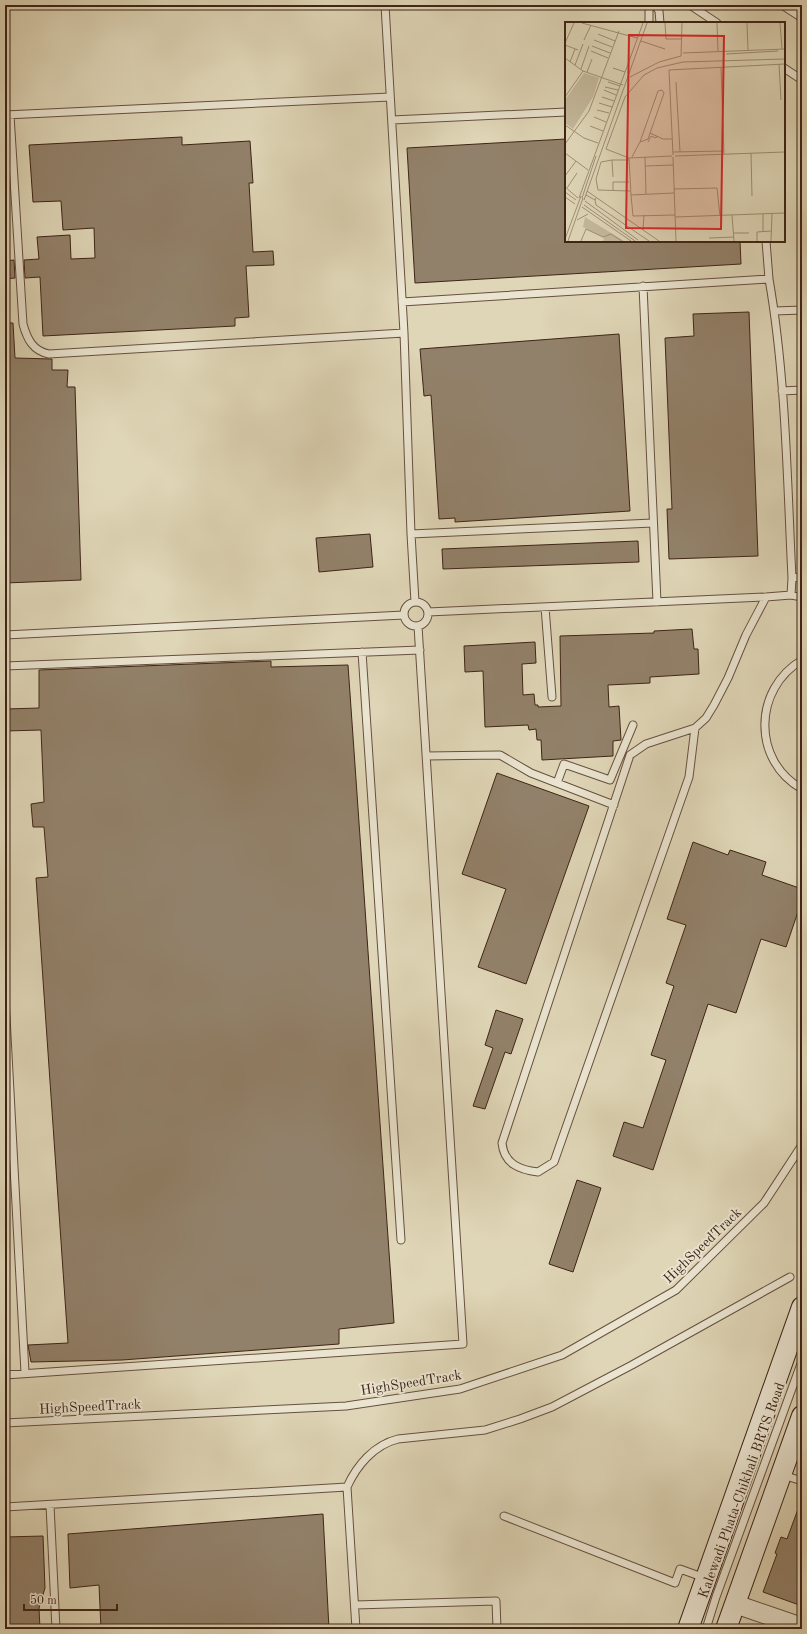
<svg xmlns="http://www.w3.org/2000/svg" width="807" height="1634" viewBox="0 0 807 1634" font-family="'Old Standard TT',serif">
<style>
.building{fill:#92816a;stroke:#3e2416}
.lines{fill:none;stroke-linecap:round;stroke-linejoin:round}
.service-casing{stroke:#66503e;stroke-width:9}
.tertiary-casing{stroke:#66503e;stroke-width:20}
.secondary-casing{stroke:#3e2416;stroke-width:22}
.service{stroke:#eae4d0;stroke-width:7}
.tertiary{stroke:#eae4d0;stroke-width:18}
.secondary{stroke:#eae4d0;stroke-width:20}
.labels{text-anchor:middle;stroke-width:4;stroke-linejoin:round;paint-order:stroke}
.street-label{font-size:14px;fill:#3e2416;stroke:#eae4d0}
.inset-road{fill:none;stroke:#9f8f77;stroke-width:1}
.view{fill:#d62828;fill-opacity:0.15;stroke:#d62828;stroke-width:2}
.inset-edge{fill:none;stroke:#3e2416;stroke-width:2}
</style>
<rect width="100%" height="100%" fill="#dfd6b7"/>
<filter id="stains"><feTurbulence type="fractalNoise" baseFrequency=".005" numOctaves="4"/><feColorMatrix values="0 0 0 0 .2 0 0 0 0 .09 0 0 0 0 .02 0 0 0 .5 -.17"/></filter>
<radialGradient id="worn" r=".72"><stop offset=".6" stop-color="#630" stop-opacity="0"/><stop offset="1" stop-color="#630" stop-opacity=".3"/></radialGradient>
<path class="building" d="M182,137V145L250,141L253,183H249L253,252L273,251L274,265L246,266L249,317L235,318V326L43,336L40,277L25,278L24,260L39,259L37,237L70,235L71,259L95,258L94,228L63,230L61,201L33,202L29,145Z
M566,139V241H740L741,264L415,283L407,148Z
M14,260L15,278L5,279V261Z
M749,312L758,556L669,559L667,509H672L665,338L694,336L693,314Z
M5,323H13L15,358L52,359V370H68L67,387H75L81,580L5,583Z
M619,334L630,511L455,522V518L439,519L431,395L424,396L420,349Z
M370,534L373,567L319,572L316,538Z
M638,541L639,562L443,569L442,549Z
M692,629L694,649H698L699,674L650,677V683L608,685L609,707L619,706L621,740L613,741V756L542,760L541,740H537L536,729L529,730L528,725L485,727L483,671L465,672L464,646L535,642L536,663L522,664L523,695L534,694L535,705H538V707L561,706L560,636L654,633V631Z
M271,661V667L348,665L394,1323L339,1329V1344L122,1360L31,1362L28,1345L68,1343L36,878L48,877L44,827H33L31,804L44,802L41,730L5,731V709L39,708V670Z
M497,773L589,806L526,984L478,967L506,889L462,874Z
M693,842L728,855L730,850L766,862L762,875L802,889V900L786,947L761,939L736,1013L708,1004L653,1170L613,1156L624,1122L643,1128L666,1060L651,1055L674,986L666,983L686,925L667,919Z
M496,1010L523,1019L511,1054L505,1052L485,1109L473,1106L493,1048L485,1045Z
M577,1180L601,1188L573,1272L549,1264Z
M801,1501H802V1606L763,1592L777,1554L775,1553L781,1537L787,1539Z
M323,1514L329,1629H101L99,1585L70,1588L68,1534Z
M43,1536L45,1588L39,1608L40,1629H5V1537Z"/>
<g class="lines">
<defs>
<path id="service" d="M385,5L404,333L411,534L415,602
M655,5L659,11L660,23
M690,5L717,23
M782,5L802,18
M649,23V9L653,5
M784,68L802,80
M5,115L390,97
M10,115L23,324C27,339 33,351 49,354L404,333
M392,120L566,112
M766,241L769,279
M643,286L657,602
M402,302L769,279C786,377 787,478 792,578L791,595
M775,311L802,310
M782,391L802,390
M411,534L653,523
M792,578L802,577
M404 614a12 12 0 1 1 24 0a12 12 0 1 1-24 0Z
M545,607L552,697
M428,612L766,597L791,595L802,597
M5,635L404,615
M362,652L401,1240
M802,660C753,689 752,761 802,789
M5,666L420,650
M695,728L689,777L554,1162L538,1172C520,1170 504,1164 502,1143L630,755L646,744Z
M695,728L706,718L714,705L728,678L746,635L766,597
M426,756L500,755L531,773L614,805
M557,783L564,764L610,780L633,725
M5,998L25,1373
M5,1375L463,1344L418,626
M5,1423L346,1406L460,1389L562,1355L676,1290L764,1203L802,1145
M783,1475L802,1481
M50,1505L56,1629
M5,1507L347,1487
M504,1516L675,1583L680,1569L705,1578
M355,1605L496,1601L497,1629
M356,1629L347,1487C357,1465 374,1445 398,1439L485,1430L520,1419L552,1407L632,1365L790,1277
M706,1629L716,1597L802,1361"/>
<path id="tertiary" d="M735,1604L802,1627"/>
<path id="secondary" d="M688,1629L802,1307
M726,1629L802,1416"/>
</defs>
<use href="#service" class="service-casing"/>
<use href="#tertiary" class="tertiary-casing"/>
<use href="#secondary" class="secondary-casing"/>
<use href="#service" class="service"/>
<use href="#tertiary" class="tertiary"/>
<use href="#secondary" class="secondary"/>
</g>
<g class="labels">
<g class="street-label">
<text transform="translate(702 1245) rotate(-44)" y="5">HighSpeedTrack</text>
<text transform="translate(411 1382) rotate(-9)" y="5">HighSpeedTrack</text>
<text transform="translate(90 1406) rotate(-3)" y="5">HighSpeedTrack</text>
<text transform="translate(741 1490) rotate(-70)" y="5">Kalewadi Phata-Chikhali BRTS Road</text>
</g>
</g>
<g transform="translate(565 22)">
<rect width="220" height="220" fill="#dfd6b7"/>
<path d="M19,51L34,56L28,75L8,107L0,101V78ZM20,195L59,219H38L39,216L18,205Z" fill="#c4b89c"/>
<path class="inset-road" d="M17,1L72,16M100,1L101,17H117M152,1L153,29M182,1L183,28M215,1L217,27M33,12L50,19M19,18L26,3M29,18L47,25M76,19L100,27M0,21L9,1M0,23L13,28M27,24L45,31M26,29L43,36M118,31L220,27M161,32L213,29M0,36L18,49L58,63M5,40L10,27M214,42L216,78M10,43L18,22M156,45L159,132M48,46L60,50M16,47L24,24M22,50L27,37M65,55L94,40L116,34L117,1M43,60L55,64M111,60L115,130M40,65L53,68M39,68L51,73M97,68L99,71L83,117L75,120L93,69ZM0,75L18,49M37,75L49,79M34,81L47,85M32,88L44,91M29,95L41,100M0,103L19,116L33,121M25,104L38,109M85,111L98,117H107M83,120L86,114L91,116L92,114M0,122L24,89L54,9M108,130L159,129M0,131L23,148M186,131L187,174M108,133L104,48L220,42M107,134L64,136L41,127L60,75L79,53L92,46L118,40L220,37M110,134L220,130M67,135L75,120M80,135L81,172M108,135L111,219M64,136L66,173L109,171M47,138L36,140L31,157L33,168L65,169M80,144L109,143M0,154L11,139M48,155L47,138H64M0,165L13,176M2,166L12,151M109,167L152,166L155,194M22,169L94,219M48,169V160H64M0,170L11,178M21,173L30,178L31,176M66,173L68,194L110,193M0,175L10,182M14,176L78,1M17,176L31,134M19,178L82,1M30,178L31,183L84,219M20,179L73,218M19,183L70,219M17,185L66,219M198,192V209M167,193L169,219M110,195L220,191M12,198L23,192M78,208L79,193M168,211H184M144,216L169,215M0,217L16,174M3,219L18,176M16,219L21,207L38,215L46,212L57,219M192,219V210L206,209M206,219L207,192"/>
<path class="view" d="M64,13L159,14L156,207L61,206Z"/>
<rect width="220" height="220" class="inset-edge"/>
</g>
<rect width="807" height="1634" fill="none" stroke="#dfd6b7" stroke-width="20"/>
<rect x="6" y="6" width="795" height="1622" fill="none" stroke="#3e2416" stroke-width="2"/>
<rect x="10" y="10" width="787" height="1614" fill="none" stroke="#3e2416"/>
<path d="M24 1604v6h93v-6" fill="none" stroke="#3e2416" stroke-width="2"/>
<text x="30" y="1604" font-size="12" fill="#3e2416" stroke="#eae4d0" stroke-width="3" paint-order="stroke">50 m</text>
<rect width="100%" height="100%" filter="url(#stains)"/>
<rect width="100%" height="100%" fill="url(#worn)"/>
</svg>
